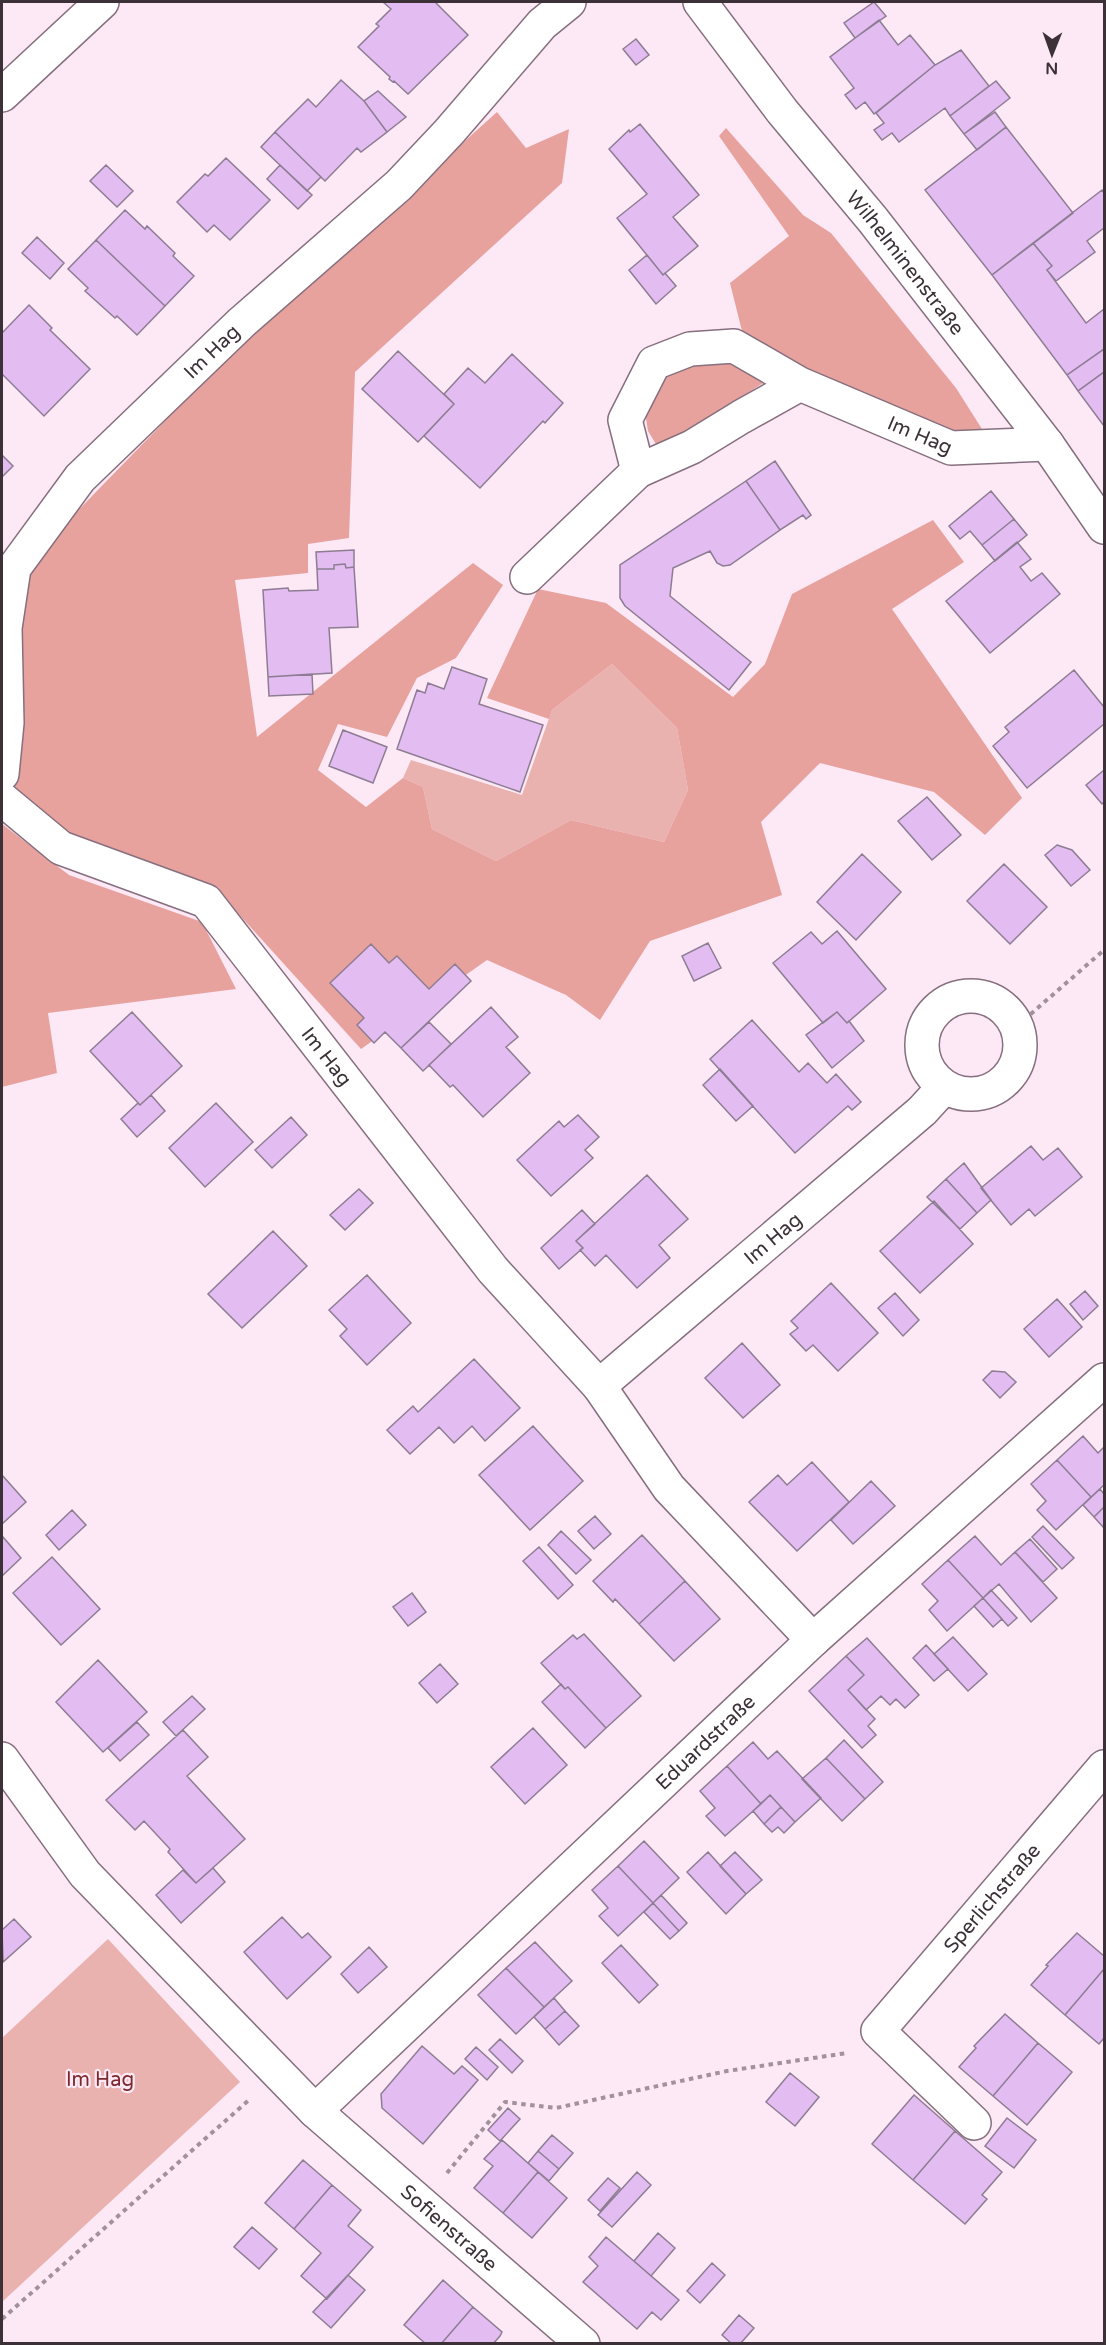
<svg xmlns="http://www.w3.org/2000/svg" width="1106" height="2345" viewBox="0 0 1106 2345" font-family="'Varela Round',sans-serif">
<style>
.green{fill:#eab2ae}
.forest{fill:#e8a29e}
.building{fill:#e3bcf2;stroke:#8d7d92;stroke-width:1.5}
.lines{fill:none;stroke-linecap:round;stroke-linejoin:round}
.minor-casing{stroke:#866f7e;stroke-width:36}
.path{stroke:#a1919b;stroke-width:4;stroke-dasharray:4.5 4.5;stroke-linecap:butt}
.minor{stroke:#fff;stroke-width:33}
.labels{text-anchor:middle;stroke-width:4.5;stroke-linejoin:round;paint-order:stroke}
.street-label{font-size:20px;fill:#3b3137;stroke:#fde8f6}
.park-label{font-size:20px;fill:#7b292b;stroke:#fde8f6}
</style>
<rect width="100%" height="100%" fill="#fde8f6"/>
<path class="green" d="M612,664L677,728L688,790L664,842L571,820L496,861L432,829L423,787L403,778L411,760L522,795L552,710Z
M108,1939L240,2082L2,2302V2038Z"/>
<path class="forest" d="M497,112L526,148L569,129L562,183L355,372L349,538L308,544V573L235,580L257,737L473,563L503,585L456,658L417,678L387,737L338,724L318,770L366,807L403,778L423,787L432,829L496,861L571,820L664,842L688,790L677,728L612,664L552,710L549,719L487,698L538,589L606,603L733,697L765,664L792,594L933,520L964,562L892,609L1022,798L985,835L934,792L820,763L761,822L782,895L650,941L600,1020L566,995L487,960L361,1049L214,887L77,844L9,794L20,570L237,347Z
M726,128L803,215L831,233L956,388L982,429L960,432L855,395L743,335L730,283L789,236L719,136Z
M725,352L771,378L659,449L648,431L643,399L670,367Z
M2,824L69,875L202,922L236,989L48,1013L57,1073L2,1087Z"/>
<path class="building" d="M383,2H435L468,35L408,94L394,81L393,82L389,79L390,77L358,47L379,26L376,24L391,9Z
M874,2L886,16L855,38L844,23Z
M879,20L898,45L910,35L935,65L874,114L865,102L856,109L845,95L854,88L830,57Z
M636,39L649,55L636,65L623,49Z
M961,50L989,86L950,116L945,108L899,142L892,133L882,140L874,130L884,123L876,113L935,65Z
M341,80L364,101L387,132L361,152L357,148L325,181L275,132L308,99L316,107Z
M996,81L1010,98L964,134L950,116Z
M378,91L406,117L387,132L364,101Z
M995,112L1006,127L977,150L964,134Z
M640,124L699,195L673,217L698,246L663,275L617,218L647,194L609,149L629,130L630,132Z
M1006,127L1073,213L992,275L925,190Z
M275,132L321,177L307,191L261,147Z
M226,158L270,200L230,240L214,225L207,232L177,202L205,174L208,176Z
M106,165L133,191L117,207L90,181Z
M280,165L312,195L298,209L267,179Z
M1102,190L1104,193V228L1087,241L1095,252L1056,281L1047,270L1052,266L1033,243Z
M125,210L145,229L147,226L175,253L173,256L194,276L165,306L96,240Z
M37,237L64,263L50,279L22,253Z
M96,240L165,306L137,335L117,316L115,318L85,291L88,288L68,269Z
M1033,243L1052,266L1047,270L1086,323L1104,309V349L1067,375L992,275Z
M647,255L663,275L665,273L676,286L656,304L629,270Z
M29,305L52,328L50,330L90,369L44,416L2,374V333Z
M1104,349V372L1078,391L1067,375Z
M398,351L454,404L418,442L362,389Z
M512,354L563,403L545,423L543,421L480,488L424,436L454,404L444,394L468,368L485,383Z
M1104,372V426L1078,391Z
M2,455L13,466L2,477Z
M775,461L811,515L806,519L803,515L780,530L746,481Z
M746,481L780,530L730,565L723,566L717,563L710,551L673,568L670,596L751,662L729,690L625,606L620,598V565Z
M991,491L1014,519L982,545L970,531L960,539L949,526Z
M1014,519L1027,535L995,561L982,545Z
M1017,542L1031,559L1020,567L1031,581L1042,573L1060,594L990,653L946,601Z
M354,550V567L346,568L345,564L334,565V569H317L316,552Z
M345,564L346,568L354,567L358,627L329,628L332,673L268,677L263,590L288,588L289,591L318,590L317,569H334V565Z
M452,667L487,679L479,704L543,725L520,792L397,749L417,690L425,693L428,683L444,689Z
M1074,670L1104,707V724L1027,788L993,746L1009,732L1005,727Z
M312,674L313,694L269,696L268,677Z
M343,730L387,747L373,783L329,766Z
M1104,770V802L1102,804L1086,785Z
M927,797L961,835L932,860L898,821Z
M1057,845L1072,850L1090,870L1071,886L1045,855Z
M862,854L901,892L856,940L817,902Z
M1004,864L1047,907L1010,944L967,901Z
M837,931L886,989L847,1023L837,1012L823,1023L773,963L811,932L822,944Z
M708,943L721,968L694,981L682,956Z
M371,944L389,963L397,956L429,989L455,964L471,981L401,1048L385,1032L374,1043L357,1025L364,1018L330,983Z
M491,1007L518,1037L506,1047L530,1073L483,1117L453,1085L450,1087L429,1065Z
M132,1012L182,1066L140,1105L90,1051Z
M837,1012L847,1023L849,1021L864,1041L832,1068L806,1035Z
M752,1020L799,1072L808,1063L827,1083L836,1074L861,1102L852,1110L848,1106L795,1153L710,1059Z
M429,1022L451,1044L423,1071L401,1048Z
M720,1069L753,1106L736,1121L703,1085Z
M151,1095L165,1111L137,1137L121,1119L138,1103L140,1105Z
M216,1103L253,1142L205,1187L169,1148Z
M578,1115L599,1137L585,1150L593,1158L551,1196L517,1160L559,1121L564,1127Z
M291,1117L307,1135L272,1168L255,1150Z
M1031,1146L1043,1160L1058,1148L1082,1177L1035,1216L1029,1209L1011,1225L981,1188Z
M964,1163L991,1200L977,1213L946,1179Z
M647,1175L688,1219L659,1245L670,1258L637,1288L606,1255L595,1266L580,1250L583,1248L576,1241Z
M946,1179L977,1213L960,1229L927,1197Z
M359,1189L373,1203L345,1230L330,1215Z
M934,1201L973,1244L920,1293L880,1251Z
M582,1210L595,1224L576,1241L583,1248L559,1269L541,1248Z
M273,1231L307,1266L242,1328L208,1294Z
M367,1275L411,1323L367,1365L340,1336L347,1329L329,1310Z
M831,1283L878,1333L838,1371L813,1345L806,1351L790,1334L798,1328L791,1321Z
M1085,1291L1098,1306L1083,1320L1070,1304Z
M895,1293L919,1320L903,1336L878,1308Z
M1057,1299L1082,1327L1049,1357L1024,1329Z
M742,1343L780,1385L743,1418L705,1378Z
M474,1359L520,1408L485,1441L472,1426L454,1443L439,1427L410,1454L387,1430L413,1406L418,1412Z
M992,1371L1005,1372L1016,1382L1000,1398L983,1380Z
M533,1426L583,1481L530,1530L479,1475Z
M1083,1436L1098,1453L1104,1447V1485L1091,1497L1057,1460Z
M1057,1460L1091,1497L1056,1530L1037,1510L1046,1501L1031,1484Z
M812,1462L849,1502L797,1551L749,1502L778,1475L787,1485Z
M2,1475L26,1502L2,1524Z
M871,1481L895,1506L853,1544L831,1520Z
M1100,1489L1104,1494V1507L1094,1517L1083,1505Z
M1104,1507V1528L1094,1517Z
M72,1510L86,1525L59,1550L46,1535Z
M595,1516L611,1534L594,1549L578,1531Z
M1043,1526L1074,1558L1062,1569L1032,1537Z
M561,1531L591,1560L576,1574L548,1545Z
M642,1535L685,1581L639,1624L615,1599L613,1602L593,1581Z
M975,1536L1001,1565L1015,1552L1057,1598L1031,1622L999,1584L983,1598L948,1560Z
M3,1537L21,1558L2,1576V1539Z
M1030,1539L1057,1569L1043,1582L1015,1552Z
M539,1547L573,1585L558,1599L523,1561Z
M52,1557L100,1609L61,1645L13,1593Z
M948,1560L983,1598L947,1631L929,1610L938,1601L922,1584Z
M685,1581L720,1619L674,1661L639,1624Z
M991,1590L1017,1618L1008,1626L983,1598Z
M412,1593L426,1612L408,1626L393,1607Z
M983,1598L1002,1619L993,1627L974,1606Z
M584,1634L641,1696L606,1728L568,1687L565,1689L541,1663L573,1635L577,1639Z
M953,1637L987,1674L968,1691L934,1654Z
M867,1638L919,1695L905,1708L896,1699L890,1705L881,1696L866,1710L848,1690L864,1675L846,1656Z
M926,1645L948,1669L934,1681L913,1658Z
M846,1656L864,1675L848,1690L875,1719L868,1726L876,1735L862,1748L809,1691Z
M98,1660L147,1712L103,1752L56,1702Z
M440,1664L458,1684L437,1703L419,1683Z
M561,1684L565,1689L568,1687L606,1728L585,1748L542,1702Z
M192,1696L205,1709L176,1736L163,1722Z
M137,1722L149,1735L120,1761L108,1748Z
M533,1728L567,1765L525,1804L491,1767Z
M183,1730L208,1757L187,1776L245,1839L196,1883L168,1852L170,1849L144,1821L135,1830L106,1800Z
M844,1740L883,1782L865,1799L826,1758Z
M753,1742L768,1759L777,1751L821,1798L795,1822L770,1795L761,1804L727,1766Z
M826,1758L865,1799L842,1821L802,1779Z
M727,1766L761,1804L725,1836L706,1816L715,1808L700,1791Z
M770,1795L781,1807L764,1824L753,1811Z
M781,1807L795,1822L784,1833L778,1827L772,1832L764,1824Z
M644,1841L679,1878L653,1903L618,1866Z
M708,1852L746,1894L726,1914L687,1872Z
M735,1852L762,1880L746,1894L720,1866Z
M618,1866L653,1903L618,1936L599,1916L608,1908L592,1890Z
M213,1868L225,1882L181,1923L156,1895L183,1870L196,1883Z
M661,1895L687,1923L679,1931L653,1903Z
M653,1903L679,1931L670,1939L644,1912Z
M282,1917L302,1938L308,1933L331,1957L287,1999L244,1952Z
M14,1919L31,1937L3,1962L2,1930Z
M1077,1933L1104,1956V1969L1065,2015L1031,1985L1048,1966L1046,1965Z
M535,1942L572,1981L544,2007L506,1968Z
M621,1945L658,1985L639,2003L602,1963Z
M369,1947L387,1967L358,1993L341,1974Z
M506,1968L544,2007L516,2034L478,1995Z
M1104,1969V2038L1099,2044L1065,2015Z
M554,1998L565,2011L545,2029L534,2017Z
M565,2011L579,2026L559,2045L545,2029Z
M1005,2014L1038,2043L993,2096L959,2067L976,2048L974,2046Z
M500,2039L523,2061L512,2073L489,2050Z
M1038,2043L1072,2072L1027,2125L993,2096Z
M422,2046L454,2074L462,2066L478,2080L423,2144L382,2108L381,2094Z
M476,2047L498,2067L487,2080L465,2059Z
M790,2073L819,2097L795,2126L766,2102Z
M914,2095L955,2131L913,2180L872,2144Z
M508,2108L520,2119L500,2141L488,2130Z
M1007,2118L1036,2140L1014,2168L985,2146Z
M955,2131L1002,2172L982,2195L987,2199L965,2224L913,2180Z
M552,2135L573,2153L559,2169L538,2151Z
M502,2140L538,2172L503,2213L474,2188L493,2166L484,2159Z
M538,2151L559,2169L549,2181L528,2163Z
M303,2160L332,2185L294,2229L265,2203Z
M538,2172L567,2198L532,2238L503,2213Z
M637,2172L651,2185L612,2227L598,2215Z
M608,2178L620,2188L600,2211L588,2200Z
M332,2185L361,2210L348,2226L373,2247L327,2299L301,2276L321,2253L294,2229Z
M252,2227L277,2249L259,2269L234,2247Z
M658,2233L675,2248L651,2276L634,2261Z
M606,2237L679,2300L661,2320L652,2312L637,2329L583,2282L598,2266L589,2257Z
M712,2263L725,2275L700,2303L687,2291Z
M348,2275L365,2290L331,2328L313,2312Z
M443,2280L473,2307L441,2344H426L404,2325Z
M473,2307L502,2332L500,2336L493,2344H441Z
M739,2315L754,2328L740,2344H732L722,2335Z"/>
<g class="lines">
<defs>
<g id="minor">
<path id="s1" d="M700,2L782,111L873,220L1047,444L1104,527"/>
<path d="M2,95L102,2"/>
<path id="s2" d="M800,384L741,417L692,447L638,471L625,420L654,363L690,349L734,346L800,384L951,448L1047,444"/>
<path d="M527,577L638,471"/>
<path id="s3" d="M2,774L7,723L5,628L14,568L80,478L241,323L399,185L449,132L542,24L569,2"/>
<path id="s4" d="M2,799L61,848L206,901L493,1270L599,1386L669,1488L813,1640"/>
<circle cx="971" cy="1045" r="49"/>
<path id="s5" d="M599,1386L922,1111L944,1087"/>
<path id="s6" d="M2,1759L85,1874L315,2111L583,2344"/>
<path id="s7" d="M315,2111L813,1640L1104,1380"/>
<path id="s8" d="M974,2123L878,2031L1104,1767"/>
</g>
</defs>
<use href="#minor" class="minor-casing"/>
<path class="path" d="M1017,1026L1104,950
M447,2173L505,2102L556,2108L727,2071L847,2053
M2,2319L250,2099"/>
<use href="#minor" class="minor"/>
</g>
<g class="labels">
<g class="street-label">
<text dy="7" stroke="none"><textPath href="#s1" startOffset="332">Wilhelminenstraße</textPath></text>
<text dy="7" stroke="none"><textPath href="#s3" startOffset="501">Im Hag</textPath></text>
<text dy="7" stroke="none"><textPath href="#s2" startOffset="590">Im Hag</textPath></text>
<text dy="7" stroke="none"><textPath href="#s4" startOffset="428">Im Hag</textPath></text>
<text dy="7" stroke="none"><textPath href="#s5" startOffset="228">Im Hag</textPath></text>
<text dy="7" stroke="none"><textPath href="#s7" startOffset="537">Eduardstraße</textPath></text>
<text dy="7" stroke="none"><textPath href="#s8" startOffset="308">Sperlichstraße</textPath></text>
<text dy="7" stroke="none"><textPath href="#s6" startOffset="650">Sofienstraße</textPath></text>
</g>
<g class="park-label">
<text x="100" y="2086">Im Hag</text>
</g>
</g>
<rect width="1106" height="2345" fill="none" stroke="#3b3137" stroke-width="6"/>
<g transform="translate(1052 54) rotate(181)" stroke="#fde8f6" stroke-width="4.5" paint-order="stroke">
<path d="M0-4.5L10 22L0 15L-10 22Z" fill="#3b3137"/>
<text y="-9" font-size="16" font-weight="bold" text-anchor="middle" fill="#3b3137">N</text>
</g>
</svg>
